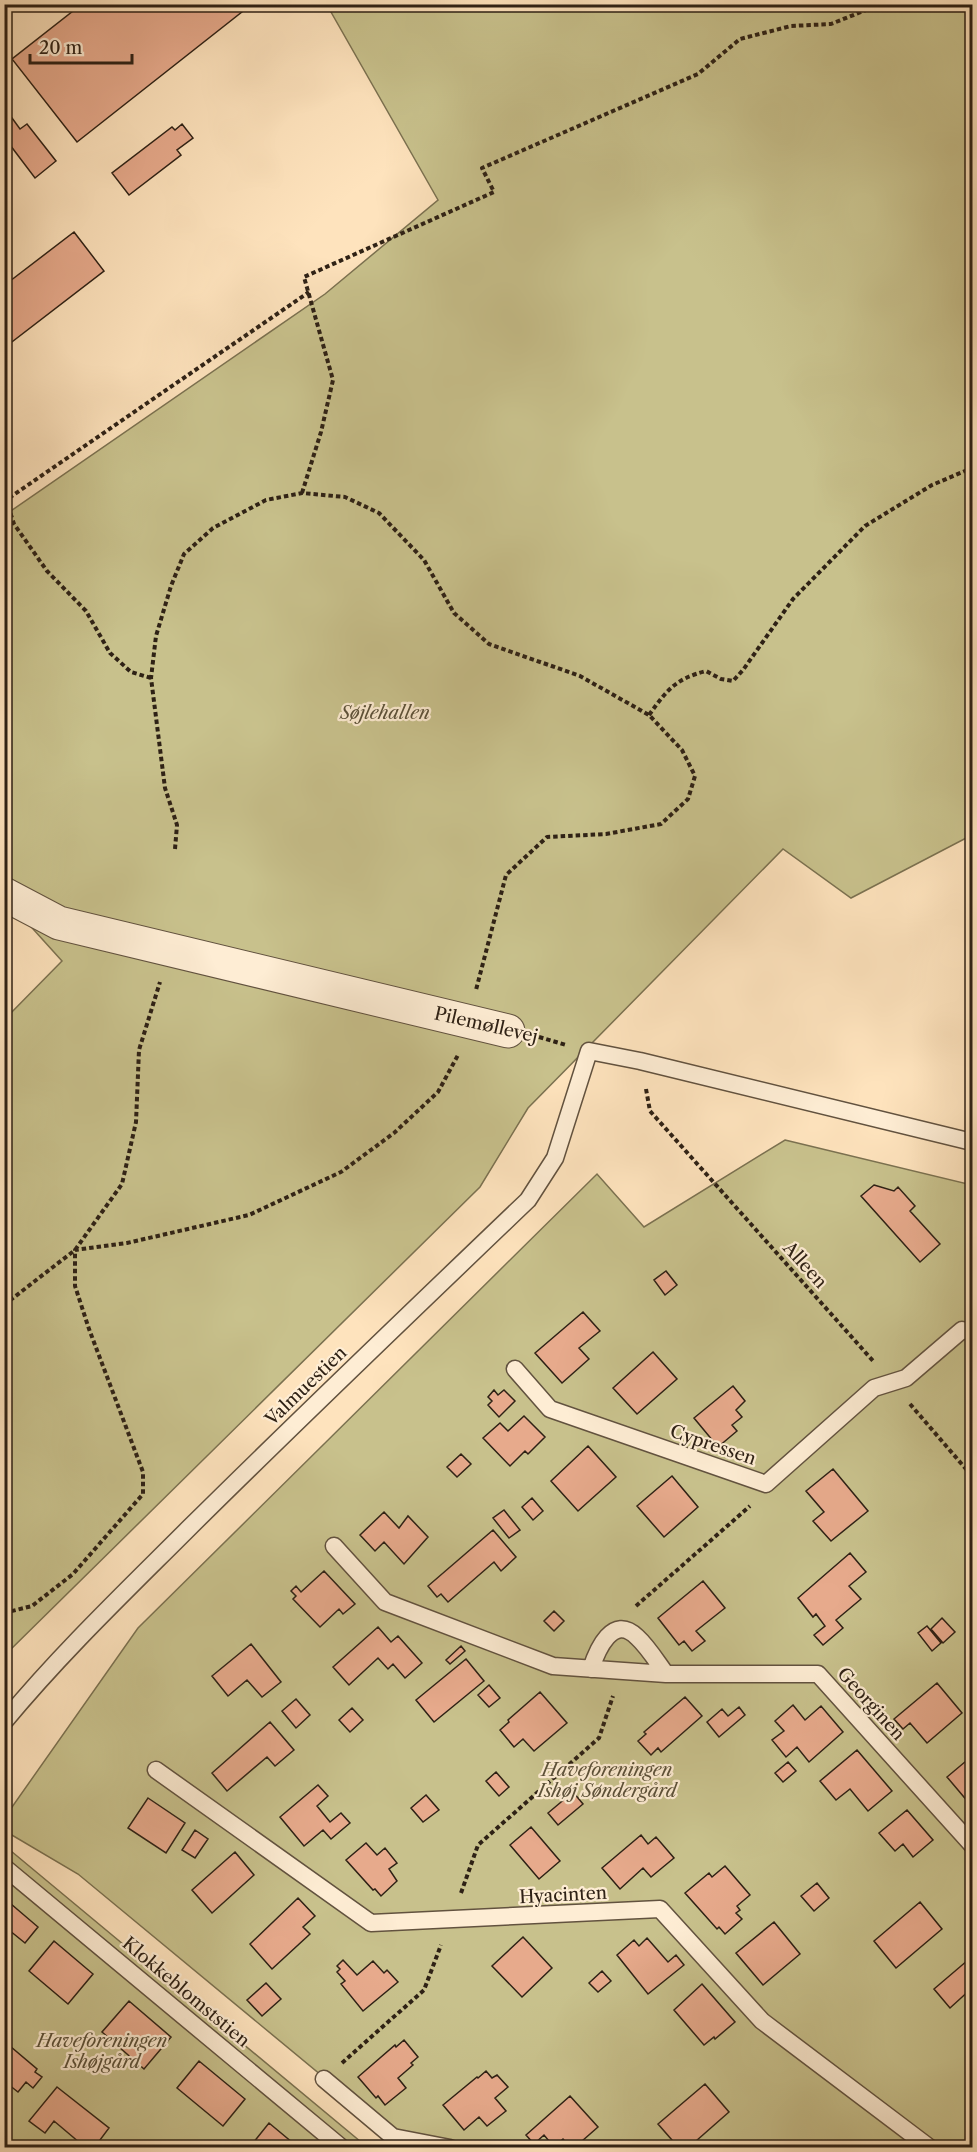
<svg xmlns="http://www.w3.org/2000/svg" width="977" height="2152" viewBox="0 0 977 2152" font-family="'Libre Caslon Text',serif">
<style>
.green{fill:#c8c18c;stroke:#7b7150;stroke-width:1.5}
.building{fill:#e7aa8c;stroke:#2e2115;stroke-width:1.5}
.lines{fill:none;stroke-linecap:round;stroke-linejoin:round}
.service-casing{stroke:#62523f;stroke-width:19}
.minor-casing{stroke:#62523f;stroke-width:35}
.path{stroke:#2e2115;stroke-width:4;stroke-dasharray:4.5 3;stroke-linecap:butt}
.service{stroke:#feedd4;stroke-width:16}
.minor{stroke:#feedd4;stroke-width:33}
.labels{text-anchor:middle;stroke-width:4.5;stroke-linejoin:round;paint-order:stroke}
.park-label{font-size:18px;font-style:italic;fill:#5c5139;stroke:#feedd4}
.street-label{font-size:18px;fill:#2e2115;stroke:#feedd4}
</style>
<rect width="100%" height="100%" fill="#fee3bd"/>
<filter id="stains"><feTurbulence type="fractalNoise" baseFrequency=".00333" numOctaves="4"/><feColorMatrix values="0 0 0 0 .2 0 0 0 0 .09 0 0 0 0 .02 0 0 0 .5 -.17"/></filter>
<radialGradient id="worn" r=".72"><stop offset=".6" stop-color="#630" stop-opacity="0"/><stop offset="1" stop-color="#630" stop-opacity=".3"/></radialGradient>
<path class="green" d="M327,5H972V835L851,898L783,849L528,1108L480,1187L5,1655V1019L62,961L5,898V515L325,294L438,200Z
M785,1140L972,1185V2147H408L78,1874L5,1831V1817L138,1628L597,1174L644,1227Z
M5,1846L367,2147H5Z"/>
<path class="building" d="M82,4H252L77,142L12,59Z
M12,118L20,129L27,124L56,161L35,178L7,141L4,142V123Z
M182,124L193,138L177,150L181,155L129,195L112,173L172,127L175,130Z
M74,232L104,271L4,348V273L10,281Z
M874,1185L894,1191L898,1187L915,1206L910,1211L940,1244L920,1262L861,1196Z
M666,1271L677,1285L665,1295L654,1280Z
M583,1312L600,1331L579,1348L589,1359L562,1383L535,1353Z
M653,1352L677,1379L637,1414L613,1388Z
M733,1386L745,1401L736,1410L742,1417L732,1425L737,1431L718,1447L694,1418Z
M494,1390L498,1395L504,1390L515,1401L499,1417L488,1405L492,1401L488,1397Z
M524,1416L545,1437L528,1454L525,1451L510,1466L483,1438L500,1423L508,1431Z
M588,1446L616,1477L578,1511L551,1481Z
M461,1454L471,1464L457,1477L447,1467Z
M833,1469L868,1511L831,1541L813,1521L824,1512L806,1491Z
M672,1476L698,1507L664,1537L637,1506Z
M532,1498L543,1511L533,1520L522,1507Z
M504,1510L520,1530L509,1538L493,1518Z
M384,1512L399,1528L408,1516L428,1537L404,1564L384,1542L375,1551L360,1535Z
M493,1530L516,1557L501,1571L494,1562L448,1602L441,1594L437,1597L428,1586Z
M850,1553L866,1572L849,1586L861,1599L836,1620L843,1628L823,1645L814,1635L825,1626L816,1614L813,1617L798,1598Z
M324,1571L355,1604L343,1614L339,1609L320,1627L293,1599L296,1596L291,1591L296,1586L301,1592Z
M703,1581L725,1608L696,1631L705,1641L692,1651L684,1641L679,1645L658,1618Z
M554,1611L564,1621L554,1631L544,1621Z
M942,1618L955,1632L943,1643L931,1629Z
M927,1626L941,1643L932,1651L918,1633Z
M378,1627L391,1642L398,1636L422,1663L405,1678L393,1664L388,1669L378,1658L349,1685L333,1667Z
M251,1644L281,1682L262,1697L247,1680L228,1696L212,1676Z
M461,1646L465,1651L450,1664L446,1660Z
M466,1659L484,1681L434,1722L416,1700Z
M937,1683L962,1713L927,1743L910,1723L903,1729L894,1719Z
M489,1685L500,1698L489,1707L478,1695Z
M540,1692L567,1723L534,1751L523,1739L514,1747L500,1730L509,1722L508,1720Z
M685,1697L702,1716L661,1752L658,1748L651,1755L638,1741L646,1734L644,1732Z
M296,1699L310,1715L296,1728L282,1711Z
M793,1705L805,1720L821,1706L843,1732L809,1762L797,1747L786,1757L772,1740L784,1731L775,1721Z
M739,1707L745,1715L719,1737L707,1722L722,1709L728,1716Z
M352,1708L363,1720L350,1732L339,1720Z
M270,1722L294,1750L275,1766L267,1757L227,1791L212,1773Z
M857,1750L892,1791L868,1811L850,1789L836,1800L820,1781Z
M972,1756V1804L971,1802L969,1803L947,1777Z
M788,1762L796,1771L783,1782L775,1773Z
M496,1772L509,1787L499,1796L486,1781Z
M318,1785L328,1796L317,1806L330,1822L341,1813L350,1823L331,1839L323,1830L304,1846L280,1817Z
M573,1792L583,1804L558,1825L548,1813Z
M426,1795L439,1810L423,1822L411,1808Z
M148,1798L185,1823L166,1853L128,1828Z
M907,1810L933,1840L913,1857L903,1844L895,1851L879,1833Z
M531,1827L560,1861L539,1879L510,1845Z
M195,1830L208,1839L195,1858L182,1850Z
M641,1835L648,1844L656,1837L674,1858L651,1877L643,1868L620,1889L602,1868Z
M366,1843L377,1855L385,1848L397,1863L389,1869L397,1881L381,1896L375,1889L373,1890L346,1860Z
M235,1852L254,1875L212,1913L192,1890Z
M725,1866L750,1895L737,1906L740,1910L736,1913L742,1919L725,1934L719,1927L717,1929L685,1893L709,1873L712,1877Z
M817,1883L829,1898L814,1911L801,1896Z
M4,1898L38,1927L25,1943L4,1926Z
M298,1898L315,1916L303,1927L310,1934L272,1969L250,1944Z
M920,1902L942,1929L896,1968L874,1941Z
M774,1922L800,1954L763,1985L736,1953Z
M523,1937L552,1968L522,1997L492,1966Z
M647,1938L668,1962L676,1955L684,1965L648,1994L617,1955L634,1940L639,1946Z
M54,1941L93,1974L68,2004L29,1971Z
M343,1960L357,1975L373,1961L384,1973L387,1970L398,1982L363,2011L341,1984L345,1981L337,1972L340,1969L337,1966Z
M968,1960L972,1966V1988L950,2008L934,1989Z
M602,1971L611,1981L598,1992L589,1983Z
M266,1983L281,1999L262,2016L247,2000Z
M702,1984L735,2022L715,2039L714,2037L704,2045L674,2010Z
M129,2001L171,2037L144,2069L102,2032Z
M404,2040L418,2057L411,2063L413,2065L398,2078L406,2088L385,2105L378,2096L376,2098L358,2077L395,2045L396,2047Z
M4,2041L37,2069L35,2072L42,2077L33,2088L26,2082L18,2092L4,2081Z
M199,2061L245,2099L223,2126L177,2088Z
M486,2071L492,2078L497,2075L508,2087L495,2098L506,2111L487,2126L479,2117L464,2130L443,2105L477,2077L478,2078Z
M705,2084L729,2112L688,2148H679L658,2124Z
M57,2087L109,2128L94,2148H86L54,2121L45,2133L29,2121Z
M570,2096L598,2127L574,2148H571L563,2139L554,2147L544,2135L534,2144L526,2135Z
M269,2123L299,2148H249Z"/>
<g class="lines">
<defs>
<path id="service" d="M515,1369L550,1409L766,1484L874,1388L906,1378L962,1330L972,1332
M334,1546L385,1602L553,1666L666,1674H818L972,1845
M591,1669C597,1650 613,1613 637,1637C648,1647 657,1662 666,1674
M4,1722C61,1653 126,1591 189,1528C300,1418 414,1309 528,1200L555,1158L589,1051L640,1061L972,1142
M156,1770L371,1923L660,1909L762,2021L930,2148
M4,1867L342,2148
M324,2079L393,2137L450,2148"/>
<path id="minor" d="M4,894L59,923L508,1031"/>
</defs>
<use href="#service" class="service-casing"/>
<use href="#minor" class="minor-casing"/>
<path class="path" d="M302,493L321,432L333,380L304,277L494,192L482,168L698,74L740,39L791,26L831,24L881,4
M151,678L131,672L110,653L86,611L47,571L14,524L6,500L309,292
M649,715C667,690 675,679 706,671L721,679L733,681L743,670L793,599L865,526L932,485L972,468
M175,849L177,825L165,788L151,678L156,636L171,586L184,554L213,528L266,500L302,493L345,497L379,513L424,560L454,613L489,644L580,676L649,715L682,750L695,776L688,799L661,824L606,834L547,837L506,875L476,990
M539,1037L566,1045
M646,1089L650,1111L874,1362
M4,1305L75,1250L122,1184L136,1122L139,1050L160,982
M910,1404L972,1476
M636,1606L750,1506
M4,1613L32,1606L73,1574L143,1494V1472L89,1329L75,1286V1250L127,1243L249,1215L341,1172L394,1133L438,1092L458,1055
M461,1893L478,1845L599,1738L613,1696
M342,2063L424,1990L441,1945"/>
<use href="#service" class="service"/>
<use href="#minor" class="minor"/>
</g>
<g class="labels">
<g class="park-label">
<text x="385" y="719">Søjlehallen</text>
<text x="607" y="1776">Haveforeningen<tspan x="607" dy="21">Ishøj Søndergård</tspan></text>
<text x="102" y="2047">Haveforeningen<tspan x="102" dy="21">Ishøjgård</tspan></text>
</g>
<g class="street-label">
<text transform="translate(486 1025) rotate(13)" y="6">Pilemøllevej</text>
<text transform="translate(805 1265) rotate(48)" y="6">Alleen</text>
<text transform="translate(306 1386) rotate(-44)" y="6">Valmuestien</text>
<text transform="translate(713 1445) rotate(19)" y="6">Cypressen</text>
<text transform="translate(871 1704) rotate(48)" y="6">Georginen</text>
<text transform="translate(563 1895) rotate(-3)" y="6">Hyacinten</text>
<text transform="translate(186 1992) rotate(40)" y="6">Klokkeblomststien</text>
</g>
</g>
<rect width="977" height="2152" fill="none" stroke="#fee3bd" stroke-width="24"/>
<rect x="6" y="6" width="965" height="2140" fill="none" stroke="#2e2115" stroke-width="3"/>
<rect x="12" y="12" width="953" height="2128" fill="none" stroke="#2e2115" stroke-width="1.5"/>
<path d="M30 54v9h102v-9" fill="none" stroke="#2e2115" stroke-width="3"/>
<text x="39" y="54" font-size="18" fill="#2e2115" stroke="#feedd4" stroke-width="4.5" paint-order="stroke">20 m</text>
<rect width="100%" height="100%" filter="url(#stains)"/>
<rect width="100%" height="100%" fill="url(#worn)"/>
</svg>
